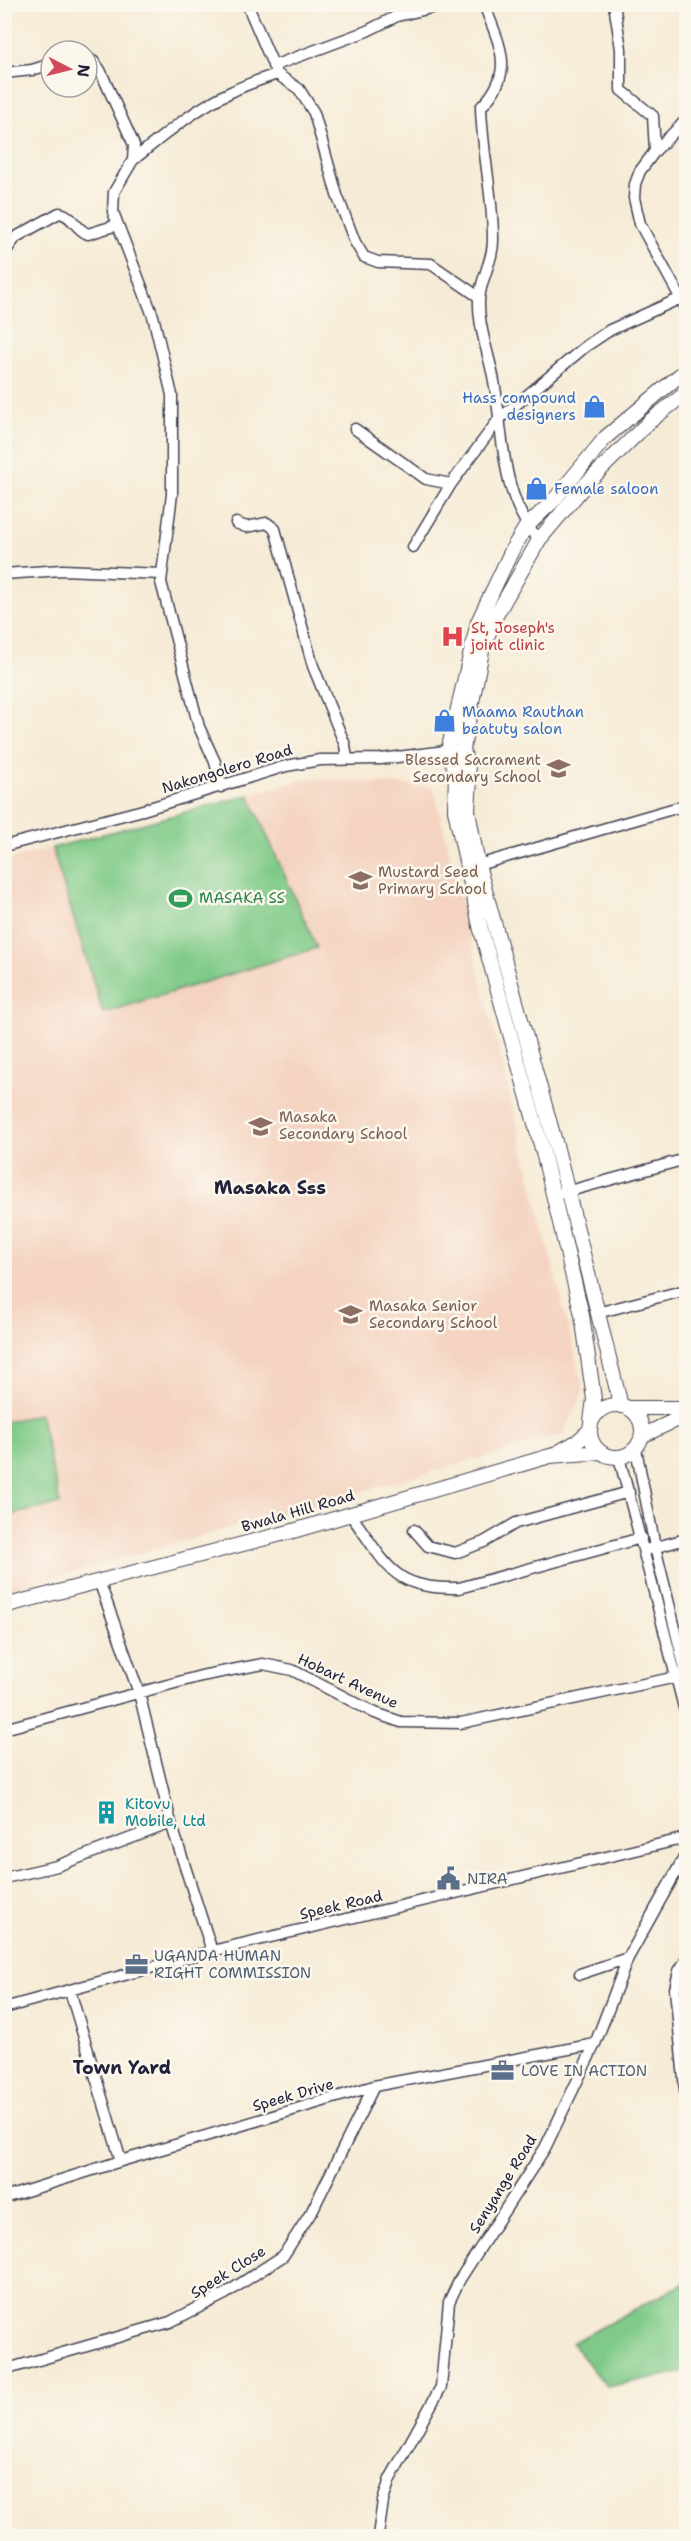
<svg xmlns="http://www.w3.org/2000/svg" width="691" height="2541" viewBox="0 0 691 2541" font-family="'Shantell Sans',sans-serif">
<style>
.built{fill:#f4d3c0}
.green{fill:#7fca88;stroke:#507662;stroke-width:1.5}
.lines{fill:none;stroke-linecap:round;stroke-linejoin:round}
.minor-casing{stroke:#424052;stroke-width:13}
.tertiary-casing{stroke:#424052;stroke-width:16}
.minor{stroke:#fff;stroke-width:10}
.tertiary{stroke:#fff;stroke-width:14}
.labels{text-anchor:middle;stroke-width:5;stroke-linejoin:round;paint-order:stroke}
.shop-label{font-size:15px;fill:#366cbe;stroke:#fbf7ec;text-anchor:start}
.health-label{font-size:15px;fill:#be3a42;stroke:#fbf7ec;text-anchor:start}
.education-label{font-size:15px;fill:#785e54;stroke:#fbf7ec;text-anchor:start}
.street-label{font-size:15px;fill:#22223b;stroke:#fbf7ec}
.leisure-label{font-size:15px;fill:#27864d;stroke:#fbf7ec;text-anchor:start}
.culture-label{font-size:15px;fill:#0d838f;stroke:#fbf7ec;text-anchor:start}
.service-label{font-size:15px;fill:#4e5e75;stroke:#fbf7ec;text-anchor:start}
.quarter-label{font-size:18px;font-weight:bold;fill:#22223b;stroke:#fbf7ec}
</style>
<rect width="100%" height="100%" fill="#fbf7ec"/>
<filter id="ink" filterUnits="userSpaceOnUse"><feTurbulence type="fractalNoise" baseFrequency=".0167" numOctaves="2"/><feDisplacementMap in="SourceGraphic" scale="12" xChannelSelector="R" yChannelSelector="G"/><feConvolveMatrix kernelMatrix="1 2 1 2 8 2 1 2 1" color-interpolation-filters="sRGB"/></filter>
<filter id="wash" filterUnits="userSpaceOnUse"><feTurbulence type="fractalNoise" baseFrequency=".008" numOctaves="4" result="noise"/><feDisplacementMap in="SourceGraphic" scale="24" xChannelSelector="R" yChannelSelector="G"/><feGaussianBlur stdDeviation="1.35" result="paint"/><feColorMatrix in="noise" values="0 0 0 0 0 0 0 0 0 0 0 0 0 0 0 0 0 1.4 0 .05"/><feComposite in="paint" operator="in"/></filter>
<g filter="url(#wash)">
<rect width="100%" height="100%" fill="#f6ebd6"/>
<path class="built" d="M310,778L433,787L584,1391L563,1435L5,1591V861Z"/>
<path class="green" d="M249,795L317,948L103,1013L52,848Z
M40,1414L60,1504L5,1516V1422Z
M686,2282V2371L607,2387L572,2343Z"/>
</g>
<g filter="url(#ink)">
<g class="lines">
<defs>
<path id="minor" d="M247,4L277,74L299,89L314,113L337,195L355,242L364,257L378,262L431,264L479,297
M484,4C499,45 517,71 481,107C482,151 493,195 493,238C494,260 480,279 479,300C478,325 488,352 493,376C504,431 499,496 539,540
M614,4L621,49V90L653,116L655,151
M87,58L94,62L100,70L134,145L133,160L114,192L113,212L153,316L172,395V494L161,582L199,727L215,762L221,787
M273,66L367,31L397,16L448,4
M4,73L32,70L51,64
M686,120L655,151L640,171L635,184L634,198L640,224L686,308
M133,160C164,135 197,107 233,91C247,84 262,79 277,74
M4,253L16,237L59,213C72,214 76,230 88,234L117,225
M355,429L426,479L451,484
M236,523L246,527L267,523L275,529L313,666L345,745L347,759
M413,547L451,484L499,419L586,346L610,330L681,298
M4,574L62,570L162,574
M4,846L143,810L286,766L320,760L381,759L454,750
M478,865L686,805
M562,1193L686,1159
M597,1313L686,1290
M636,1449L655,1547L686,1673
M619,1457L686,1715
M350,1514C387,1563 390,1590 459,1588L641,1538
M414,1530L428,1546L455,1553L484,1542L516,1523L629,1492
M649,1549L686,1539
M99,1581L139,1693L171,1823L212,1951
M4,1729L201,1676L263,1664L292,1670L375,1713L401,1722L461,1723L686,1675
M4,1878L57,1866L171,1823
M686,1960L679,1971L675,1989L686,2099
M580,1974L628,1958
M70,1991L121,2161
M4,2008L212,1951L686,1838
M4,2198L121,2161L374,2086L595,2044
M4,2370L170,2322L225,2294L283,2256L312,2211L374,2086
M378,2536L383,2501L390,2479L441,2387L449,2302L460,2279L545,2148L595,2044L628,1958L686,1854"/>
<path id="tertiary" d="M590 1431a26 26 0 1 1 52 0a26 26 0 1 1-52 0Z
M621,1406L557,1149L478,865L468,811L470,779L463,749L482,651L494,619L539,540L586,484L650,421L686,393
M630,1408H686
M591,1421L594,1399L582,1315L543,1152L480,926L455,810L456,772L448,751L478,622L512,550L526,527L554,500L606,437L686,370
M642,1436L686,1415
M555,1454L578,1441L590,1430
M4,1606L293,1531L550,1456L601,1452"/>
</defs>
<use href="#minor" class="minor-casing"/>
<use href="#tertiary" class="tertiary-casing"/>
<use href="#minor" class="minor"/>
<use href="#tertiary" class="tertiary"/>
</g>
</g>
<defs>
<symbol id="shop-bare" viewBox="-9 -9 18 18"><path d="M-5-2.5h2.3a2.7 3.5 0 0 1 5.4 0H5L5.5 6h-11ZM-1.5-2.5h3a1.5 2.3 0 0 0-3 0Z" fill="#3f7fe0" stroke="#fbf7ec" stroke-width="2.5" paint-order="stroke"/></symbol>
<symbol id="hospital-bare" viewBox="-9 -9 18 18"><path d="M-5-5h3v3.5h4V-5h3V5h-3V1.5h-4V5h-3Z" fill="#e0444e" stroke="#fbf7ec" stroke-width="2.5" paint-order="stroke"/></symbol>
<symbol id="school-bare" viewBox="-9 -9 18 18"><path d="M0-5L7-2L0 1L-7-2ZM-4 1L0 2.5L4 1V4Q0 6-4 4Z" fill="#8d6e63" stroke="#fbf7ec" stroke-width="2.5" paint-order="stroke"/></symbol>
<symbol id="stadium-bare" viewBox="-9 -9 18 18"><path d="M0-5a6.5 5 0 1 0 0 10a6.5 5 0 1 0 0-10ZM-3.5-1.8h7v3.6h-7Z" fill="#2e9e5b" stroke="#fbf7ec" stroke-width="2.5" paint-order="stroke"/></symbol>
<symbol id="building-bare" viewBox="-9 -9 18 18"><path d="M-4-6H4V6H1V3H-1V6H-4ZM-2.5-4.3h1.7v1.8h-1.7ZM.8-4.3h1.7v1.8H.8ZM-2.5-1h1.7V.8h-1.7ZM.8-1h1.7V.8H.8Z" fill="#0f9aa8" stroke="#fbf7ec" stroke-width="2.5" paint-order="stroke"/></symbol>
<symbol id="civic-bare" viewBox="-9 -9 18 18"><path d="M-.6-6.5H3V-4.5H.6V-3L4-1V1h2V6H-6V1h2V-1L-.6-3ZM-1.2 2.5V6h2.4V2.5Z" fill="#5c6f8a" stroke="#fbf7ec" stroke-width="2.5" paint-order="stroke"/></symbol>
<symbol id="office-bare" viewBox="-9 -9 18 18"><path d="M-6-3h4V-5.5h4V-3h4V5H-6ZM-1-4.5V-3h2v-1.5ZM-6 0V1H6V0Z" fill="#5c6f8a" stroke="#fbf7ec" stroke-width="2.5" paint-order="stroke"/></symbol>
</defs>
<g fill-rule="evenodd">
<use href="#shop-bare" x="578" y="390" width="33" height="33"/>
<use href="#shop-bare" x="520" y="472" width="33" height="33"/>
<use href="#hospital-bare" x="436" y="620" width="33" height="33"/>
<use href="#shop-bare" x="428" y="704" width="33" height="33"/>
<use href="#school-bare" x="542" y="752" width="33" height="33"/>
<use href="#school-bare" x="344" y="864" width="33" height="33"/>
<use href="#stadium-bare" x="164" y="882" width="33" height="33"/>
<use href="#school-bare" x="244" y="1110" width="33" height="33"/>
<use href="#school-bare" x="334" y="1298" width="33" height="33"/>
<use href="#building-bare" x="90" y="1796" width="33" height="33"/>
<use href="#civic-bare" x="432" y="1862" width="33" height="33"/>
<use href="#office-bare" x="120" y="1948" width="33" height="33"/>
<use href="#office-bare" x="486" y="2054" width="33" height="33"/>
</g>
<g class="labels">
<g class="shop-label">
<text x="576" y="403" text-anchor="end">Hass compound<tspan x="576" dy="17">designers</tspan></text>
<text x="554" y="494">Female saloon</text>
<text x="462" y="717">Maama Rauthan<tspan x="462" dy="17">beatuty salon</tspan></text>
</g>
<g class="health-label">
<text x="471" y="633">St, Joseph's<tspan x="471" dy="17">joint clinic</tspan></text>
</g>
<g class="education-label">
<text x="541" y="765" text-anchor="end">Blessed Sacrament<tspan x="541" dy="17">Secondary School</tspan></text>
<text x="378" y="877">Mustard Seed<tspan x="378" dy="17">Primary School</tspan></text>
<text x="279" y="1122">Masaka<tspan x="279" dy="17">Secondary School</tspan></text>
<text x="369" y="1311">Masaka Senior<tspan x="369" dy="17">Secondary School</tspan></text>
</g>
<g class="street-label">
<text transform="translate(227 769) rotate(-17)" y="5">Nakongolero Road</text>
<text transform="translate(298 1511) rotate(-16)" y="5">Bwala Hill Road</text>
<text transform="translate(348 1681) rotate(25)" y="5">Hobart Avenue</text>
<text transform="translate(341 1905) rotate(-13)" y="5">Speek Road</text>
<text transform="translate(293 2095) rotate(-16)" y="5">Speek Drive</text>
<text transform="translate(503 2184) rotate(-58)" y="5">Senyange Road</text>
<text transform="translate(228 2272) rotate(-32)" y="5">Speek Close</text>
</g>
<g class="leisure-label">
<text x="199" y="903">MASAKA SS</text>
</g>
<g class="culture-label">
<text x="125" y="1809">Kitovu<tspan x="125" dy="17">Mobile, Ltd</tspan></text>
</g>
<g class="service-label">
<text x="467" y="1884">NIRA</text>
<text x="154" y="1961">UGANDA HUMAN<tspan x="154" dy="17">RIGHT COMMISSION</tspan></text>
<text x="521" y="2076">LOVE IN ACTION</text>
</g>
<g class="quarter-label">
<text x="270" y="1194">Masaka Sss</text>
<text x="122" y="2074">Town Yard</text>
</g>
</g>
<rect width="691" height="2541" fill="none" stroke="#fbf7ec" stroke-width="24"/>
<g transform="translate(69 69) rotate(97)"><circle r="28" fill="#fbf7ec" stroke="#a4a2a5" stroke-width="1.5"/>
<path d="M0-4.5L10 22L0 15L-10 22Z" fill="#d1495b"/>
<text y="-9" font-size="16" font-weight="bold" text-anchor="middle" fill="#22223b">N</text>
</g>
</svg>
